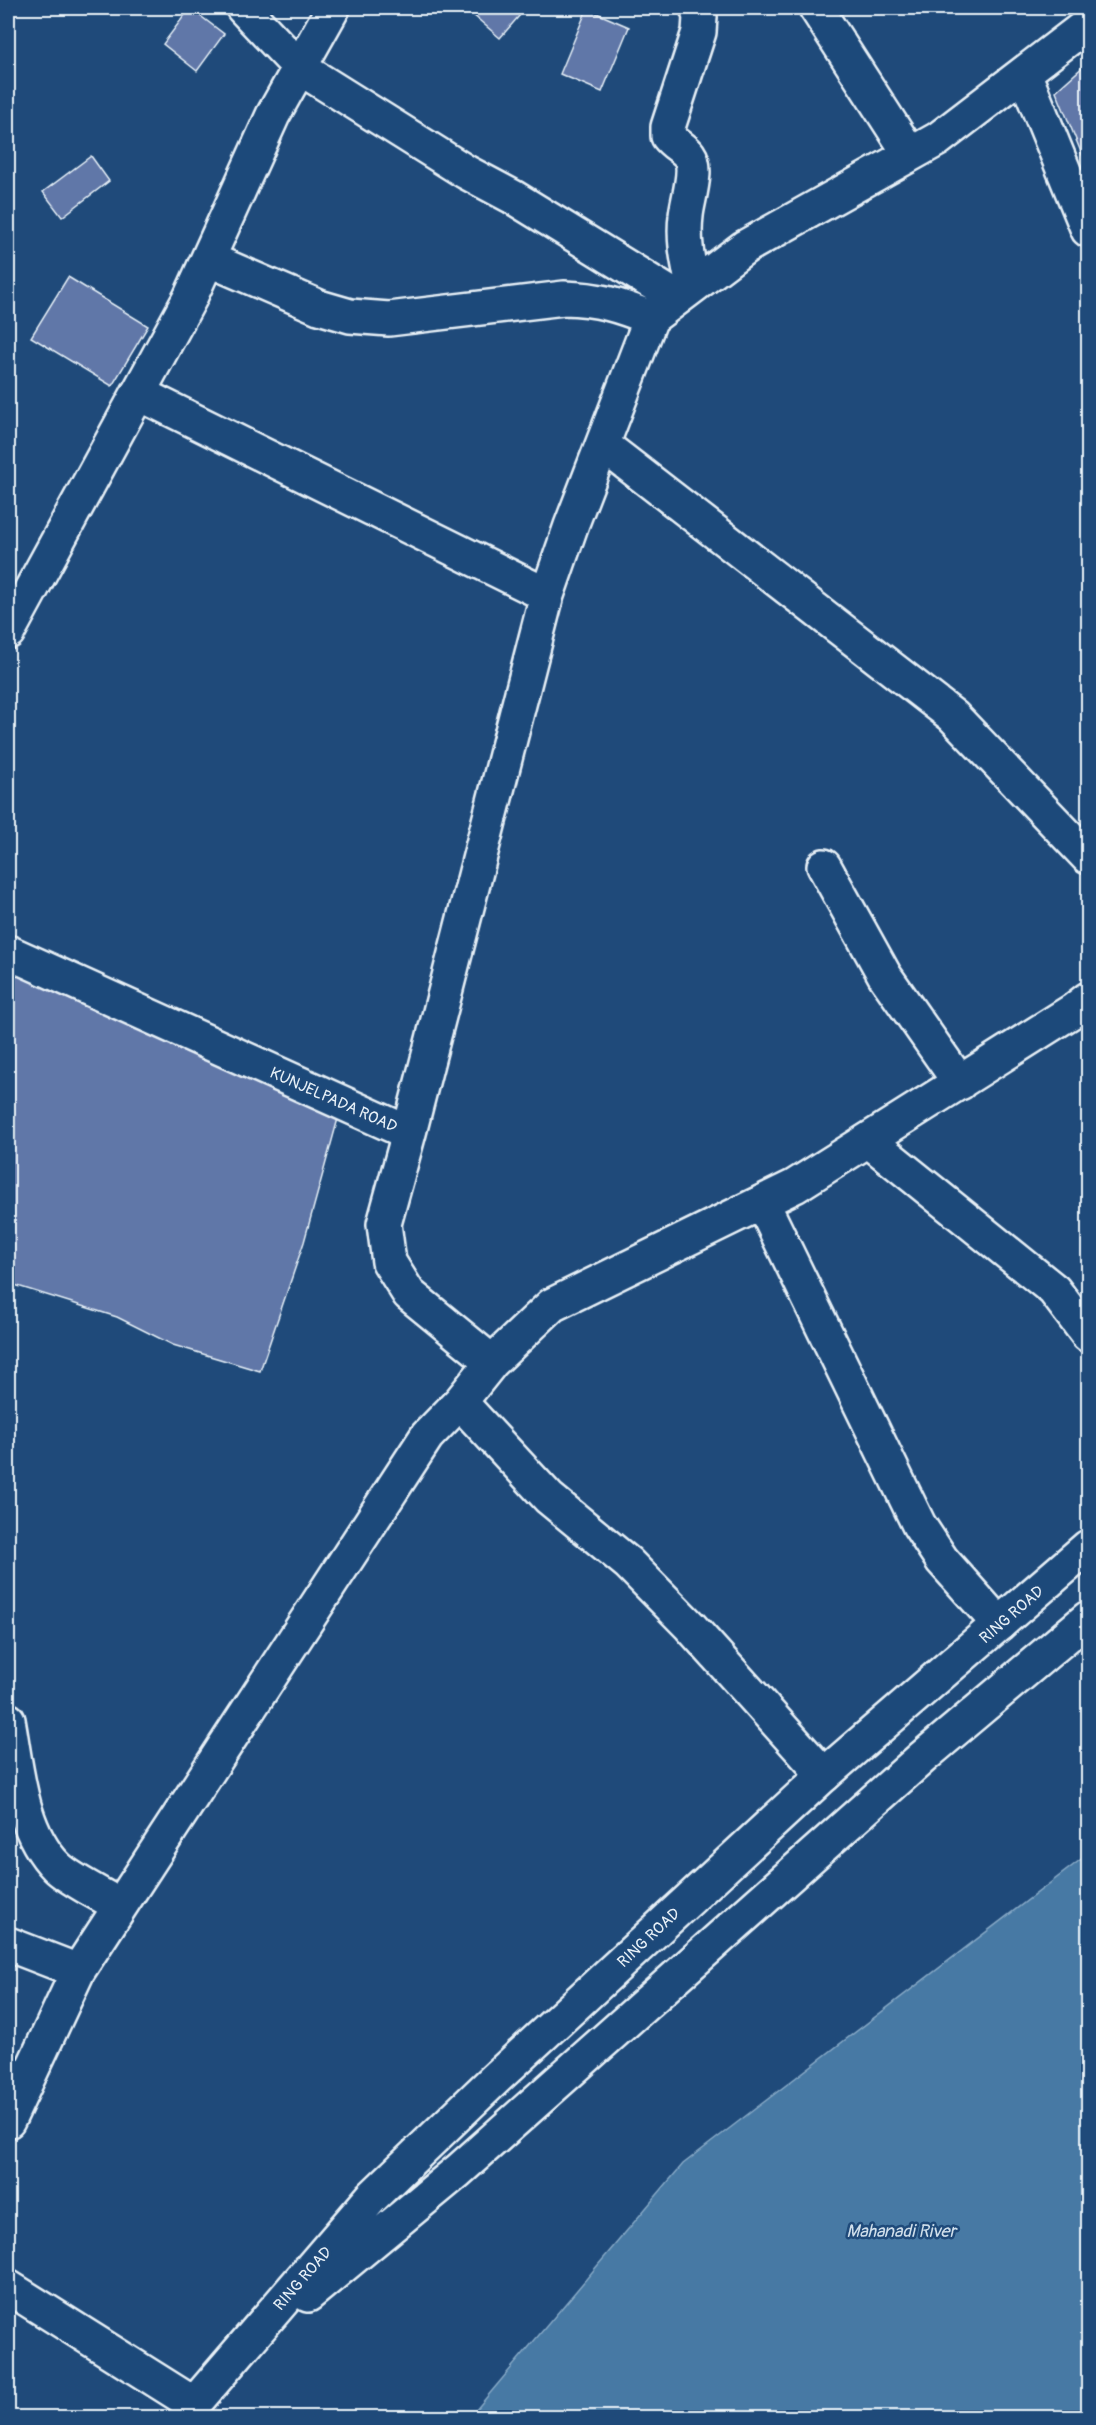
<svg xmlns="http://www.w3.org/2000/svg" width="1096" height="2425" viewBox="0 0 1096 2425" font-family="Pangolin,sans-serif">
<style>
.water{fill:#4779a4;stroke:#87a9c6;stroke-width:1.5}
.building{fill:#6077a8;stroke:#e8f1f8;stroke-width:1.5}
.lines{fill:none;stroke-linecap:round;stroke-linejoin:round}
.minor-casing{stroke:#e8f1f8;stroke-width:38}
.tertiary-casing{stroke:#e8f1f8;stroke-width:38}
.minor{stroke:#1f4a7a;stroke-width:33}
.tertiary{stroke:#1f4a7a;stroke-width:33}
.labels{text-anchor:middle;stroke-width:5;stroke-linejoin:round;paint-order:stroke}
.street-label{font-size:16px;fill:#e8f1f8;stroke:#1f4a7a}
.water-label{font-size:18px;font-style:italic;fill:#d0dfeb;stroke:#1f4a7a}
</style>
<rect width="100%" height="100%" fill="#1f4a7a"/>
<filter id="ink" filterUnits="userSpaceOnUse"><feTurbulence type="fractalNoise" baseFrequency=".0167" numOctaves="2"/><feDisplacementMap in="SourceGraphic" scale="12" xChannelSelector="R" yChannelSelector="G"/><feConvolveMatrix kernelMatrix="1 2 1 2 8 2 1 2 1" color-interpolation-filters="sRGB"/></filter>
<g filter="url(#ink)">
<path class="water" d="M1088,1854V2417H470L683,2164Z"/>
<path class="building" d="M190,8L224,34L197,71L163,44Z
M465,8H526L500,38Z
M587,9L629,27L602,92L560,74Z
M1085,65L1088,71V169L1056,91Z
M91,156L109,181L62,217L43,192Z
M68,277L148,326L112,386L31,337Z
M8,967L339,1115L304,1242L260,1371L173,1345L117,1317L8,1283Z"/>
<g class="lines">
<defs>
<path id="minor" d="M243,8L300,68L466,172L513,197L677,298
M816,8L910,154
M1024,73L1088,230
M208,259L319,307L350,316L389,319L564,298C599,299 618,305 651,318
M693,286C688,262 683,240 686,216C687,201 699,169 689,155C684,148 674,144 668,136V127L699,32L700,17L697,8
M138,393L547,595
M603,445L953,716L1088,857
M8,632L190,298L273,115L333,8
M824,866L885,976L960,1083
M8,952L409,1133L384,1224L389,1262L409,1294L492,1362
M409,1133L547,595L571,526L651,318L745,247L938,139L1088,24
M868,1140L1054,1290L1088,1335
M762,1202L919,1525L942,1560L999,1624
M460,1402L549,1498L628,1563L690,1626L824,1775
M8,1720C17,1769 20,1830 57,1867C69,1879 104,1896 120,1906
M8,1944L78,1971
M8,2121L78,1971L427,1436L460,1402L492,1362L552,1305L795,1186L1074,1010L1088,999
M8,2287L194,2404"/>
<path id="tertiary" d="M308,2295L458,2171L924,1756L1088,1618
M186,2418L194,2404L372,2197L494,2080L824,1775L1088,1547"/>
</defs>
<use href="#minor" class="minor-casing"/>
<use href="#tertiary" class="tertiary-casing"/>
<use href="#minor" class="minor"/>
<use href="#tertiary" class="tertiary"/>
</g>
</g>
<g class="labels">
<g class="street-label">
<text transform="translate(334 1099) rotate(24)" y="6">KUNJELPADA ROAD</text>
<text transform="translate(1011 1614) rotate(-41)" y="6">RING ROAD</text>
<text transform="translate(648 1937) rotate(-43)" y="6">RING ROAD</text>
<text transform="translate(302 2278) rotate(-49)" y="6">RING ROAD</text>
</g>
<g class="water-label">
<text x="901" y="2237">Mahanadi River</text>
</g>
</g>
<rect width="1096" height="2425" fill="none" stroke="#1f4a7a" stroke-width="30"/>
<rect x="15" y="15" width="1066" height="2395" fill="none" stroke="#e8f1f8" stroke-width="2" filter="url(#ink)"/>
</svg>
